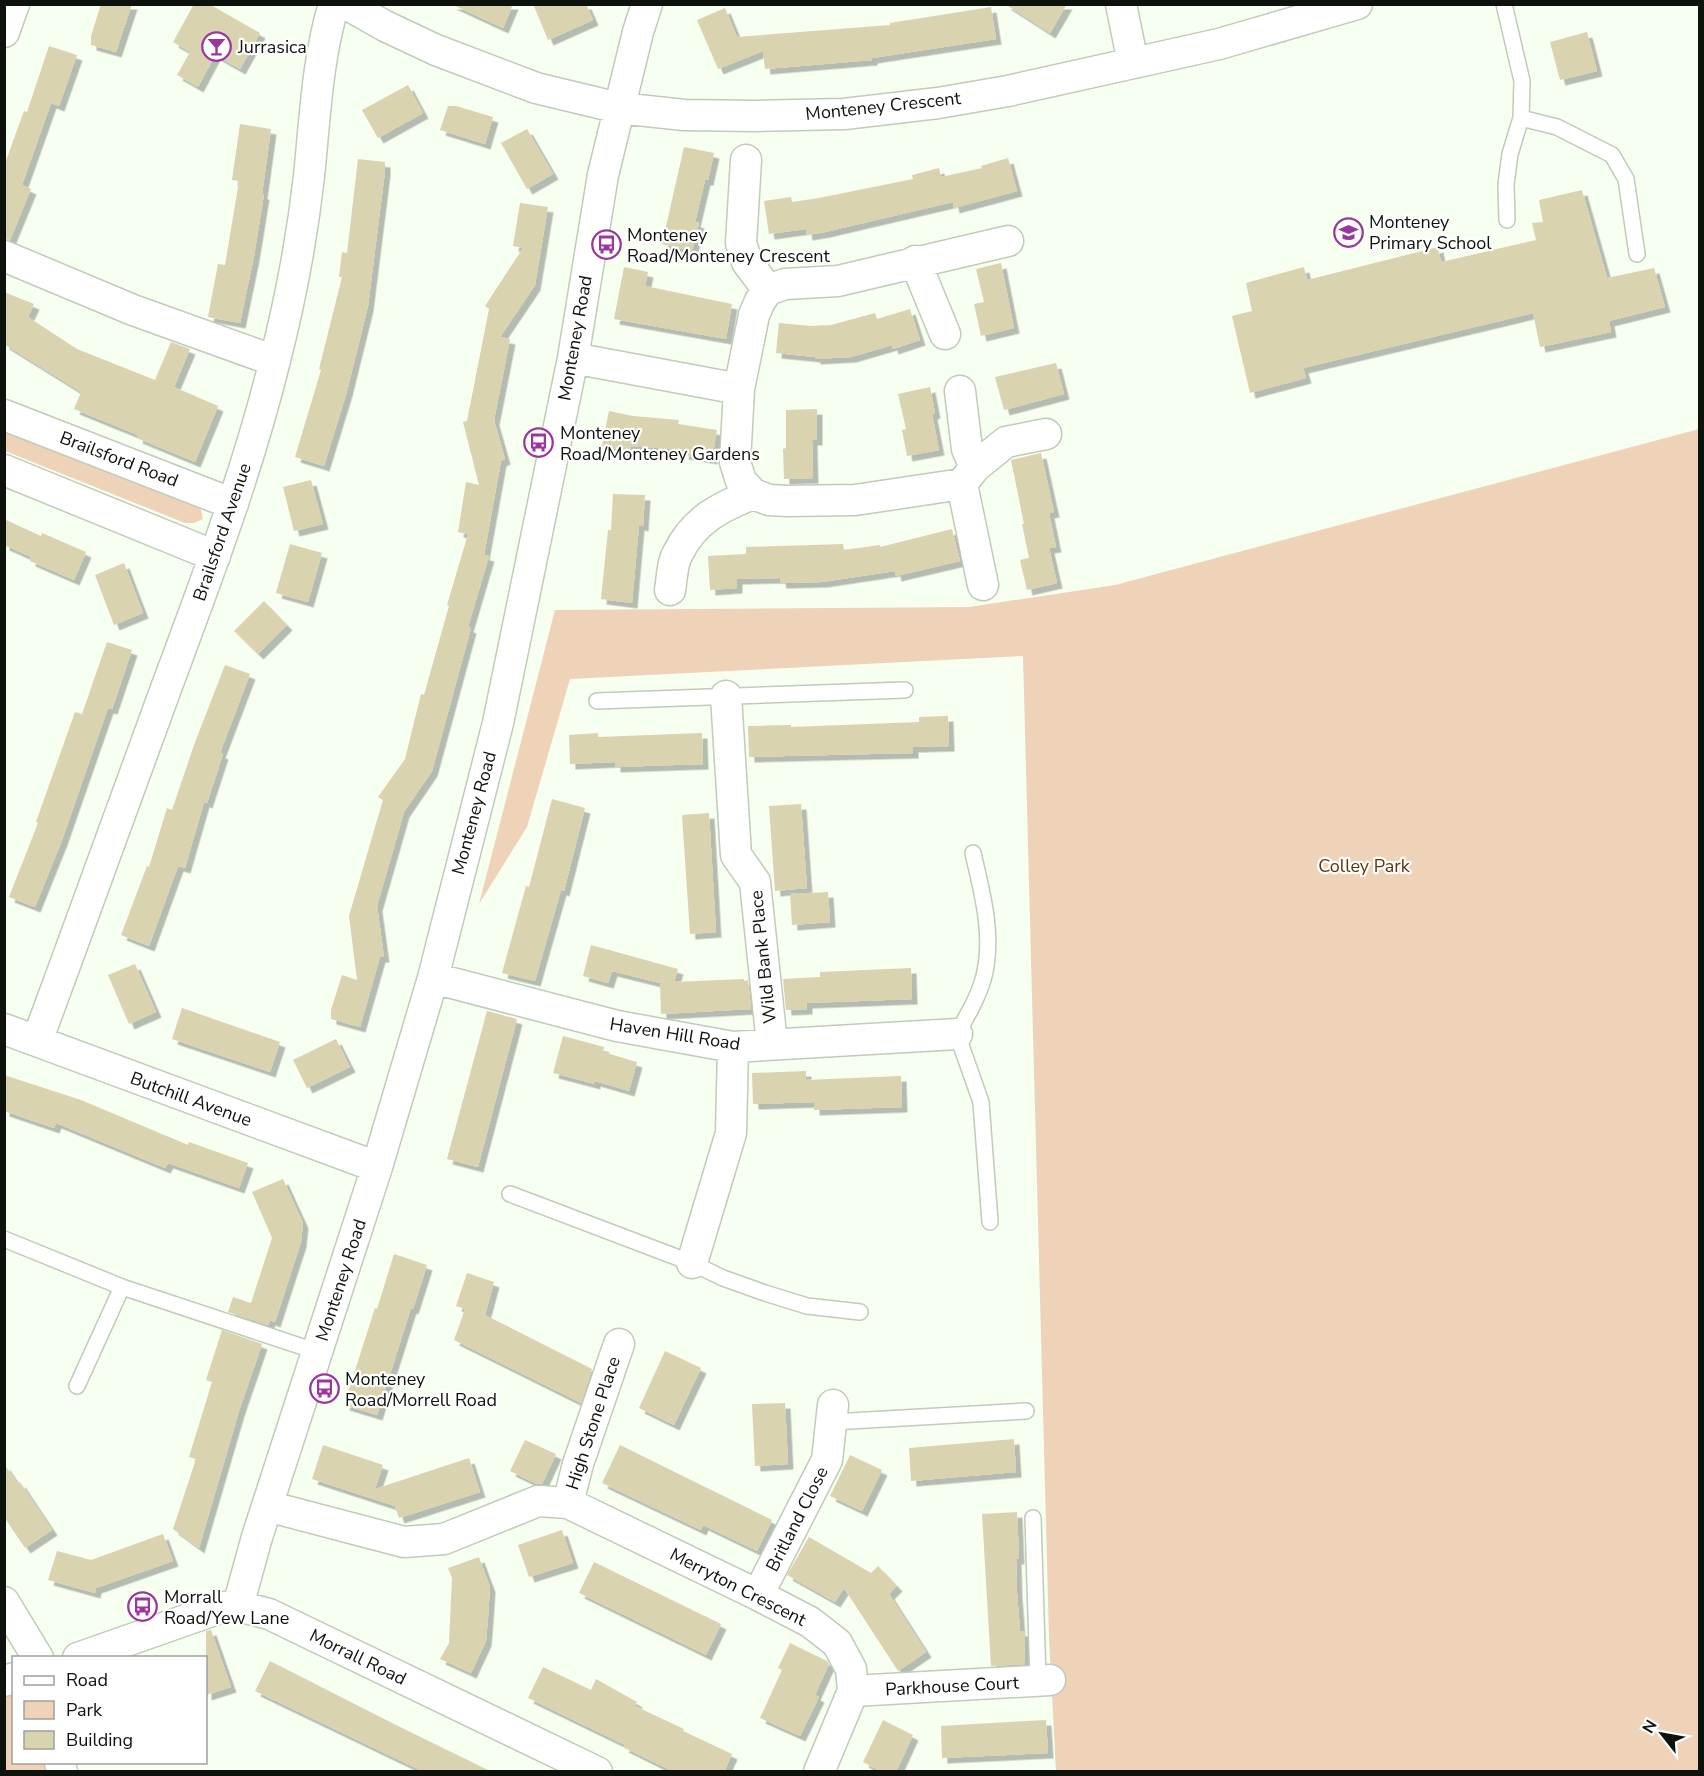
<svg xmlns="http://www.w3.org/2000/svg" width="1704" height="1776" viewBox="0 0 1704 1776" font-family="'Nunito Sans',sans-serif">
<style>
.green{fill:#efd3b8}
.building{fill:#dad3af;filter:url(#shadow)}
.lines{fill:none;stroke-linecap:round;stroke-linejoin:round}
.service-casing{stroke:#c1cbba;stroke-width:18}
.minor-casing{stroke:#c1cbba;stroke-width:33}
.service{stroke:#fff;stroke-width:15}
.minor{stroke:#fff;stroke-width:30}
.labels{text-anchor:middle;stroke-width:4.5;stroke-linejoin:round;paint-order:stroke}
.poi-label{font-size:18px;fill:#0e120c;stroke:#fff;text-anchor:start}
.street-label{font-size:18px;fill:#0e120c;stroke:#fff}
.park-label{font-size:18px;fill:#5c3607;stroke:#fff}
</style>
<defs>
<filter id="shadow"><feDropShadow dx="5.5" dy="5.5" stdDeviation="0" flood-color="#0004"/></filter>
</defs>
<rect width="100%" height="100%" fill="#f6fff0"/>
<path class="green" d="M4,425L191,502L201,510L203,519L194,523H185L5,451Z
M1699,429V1771H1056L1049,1638L1023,656L570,679L527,827L479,904L555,610L969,607L1115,585Z
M8,1695L13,1696L14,1762L51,1763L53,1771L5,1772L4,1697Z"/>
<path class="building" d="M101,4H132L116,52L91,45V36Z
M194,4H209L260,33L240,69L215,55L198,87L177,75L190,52L173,42Z
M451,4H513L503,28Z
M533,4H586L593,20L548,40Z
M1005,4H1067L1050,33Z
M991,7L996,39L872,58V60L765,69L763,51L718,69L697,20L725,8L737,37L890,25V23Z
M1587,32L1597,71L1560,80L1550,42Z
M49,46L77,55L59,106L51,103L22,185L31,189L10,240L4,239V166L24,111L27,112Z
M408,85L423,113L378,138L362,110Z
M448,106H456L493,117L485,144L440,130Z
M240,124L271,129L262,194H264L254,256L240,323L208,317L218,264L225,265L239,181L232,180Z
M527,129L553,174L527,189L501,143Z
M684,147L714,153L708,180H705L695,222L699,223L692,251L662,244Z
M1008,158L1017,191L954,208L953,202L825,232L807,235L806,229L769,234L764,201L791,197L792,202L819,198L913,179L912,175L939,168L941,177L982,168L981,166Z
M358,159L385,162V171L368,306L347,391L324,466L295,457L321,370L319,369L342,277H339L342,252L347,253Z
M1582,190L1607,278L1654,268L1665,307L1609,321L1611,332L1540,347L1533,313L1303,368L1306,378L1250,393L1232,316L1252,311L1246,283L1304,267L1307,280L1438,247L1441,262L1536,240L1532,223L1543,222L1539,200Z
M520,203L548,207L535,285L500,337L510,339L494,420L505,459L501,461L484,555L489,556L468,627L471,628L432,771L404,812L377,906L384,957H380L360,1027L331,1019V1010L342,975L357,980L349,916L383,800L378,797L405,759L421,694L424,695L449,606L447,605L468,534L458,532L466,482L479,485L463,422L467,421L489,309L485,306L523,248L513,246Z
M1001,263L1014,328L981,336L974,304L984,302L976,269Z
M624,267L648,272L645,286L732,304L726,339L614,319Z
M4,292L34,304L28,317L77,349L155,380L171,342L190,349L174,387L218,406L195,462L137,438L138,435L74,409L81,392L4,344Z
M910,309L920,340L893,349L892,345L851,357L815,359V357L776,353L779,323L811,326L831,325L875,313L877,319Z
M1056,363L1064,394L1004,410L995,377Z
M930,387L935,413L932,414L939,450L907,456L902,430L906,429L898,394Z
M817,409V440H812L813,478L784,479L783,449L786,448V410Z
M609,411L633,416L679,420L678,424L717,430L712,459L683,454L684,450L631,446L629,452L602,446Z
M1041,453L1054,512L1049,513L1056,547L1049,548L1057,583L1027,590L1020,560L1029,558L1022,524H1024L1011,460Z
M311,480L323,524L294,531L283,487Z
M613,494L645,495L643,526L639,525L632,603L601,599L608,530H611Z
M4,519L41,536L42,533L86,552L74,580L30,561L31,557L4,545Z
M952,529L960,561L896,576L895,571L822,582L781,583L780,578L737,579V588L710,590L708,556L746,554V547L843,544L844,550L880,545V547Z
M290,544L322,553L308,602L276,593Z
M124,563L143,613L114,625L95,575Z
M264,601L287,625L258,654L234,631Z
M107,642L132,650L112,709L108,708L62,840L35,907L9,897L38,823L36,822L75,712L82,714Z
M225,665L250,674L220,753L223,754L207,803L204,802L185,868L178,866L149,946L121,935L147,866L149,867L167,808L172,810L194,745Z
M948,716L949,746L913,747V753L749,757L748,726L791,725V727L919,722V717Z
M598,733V737L702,733L703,764L615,767V762L570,764L569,735Z
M552,799L585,808L564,891L561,890L535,981L502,973L526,886L529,887Z
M801,804L807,888L775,891L769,806Z
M709,813L716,932L690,934L682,815Z
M828,892L830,922L792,925L790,894Z
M591,945L678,969L674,982L744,979V981L748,980L751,1009L661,1014L660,983L612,971L608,983L583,976Z
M135,964L156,1012L129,1024L108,975Z
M911,968L912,999L807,1003V1009L786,1010L783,979L820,977V972Z
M182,1008L280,1042L270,1072L172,1039Z
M487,1011L517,1019L478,1167L447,1159Z
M563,1036L604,1047L603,1052L637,1062L629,1091L595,1081V1084L553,1073Z
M336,1039L350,1067L307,1088L293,1060Z
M806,1071V1080L901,1076L902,1107L814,1110V1102L753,1104L752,1073Z
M4,1075L81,1100L188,1145L189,1142L248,1163L239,1188L168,1163L165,1168L56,1123L54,1128L4,1111Z
M283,1179L303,1223L301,1242L275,1322L270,1320L268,1325L228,1312L233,1297L251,1303L272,1238L252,1192Z
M394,1254L427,1265L413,1309L411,1308L377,1415L344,1405L375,1308L377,1309Z
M467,1273L494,1282L485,1315L592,1369L581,1403L454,1340L465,1309L456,1306Z
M222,1330L262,1344L239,1411L199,1548L173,1529L196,1459L189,1457L212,1382L206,1380Z
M665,1351L701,1368L674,1425L639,1408Z
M785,1403L788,1464L755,1466L752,1404Z
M1014,1439L1016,1472L911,1481L909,1448Z
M525,1440L556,1454L542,1484H537L510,1471Z
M323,1445L383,1465L375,1489L469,1458L480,1492L399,1518L395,1506L312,1479Z
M620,1445L772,1520L757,1551L703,1525L701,1530L602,1483Z
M850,1455L882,1470L862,1511L830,1496Z
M4,1464L18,1484L20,1482L52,1530L25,1548L4,1517Z
M1017,1512L1019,1559H1016L1017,1593L1020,1631H1024L1025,1664L991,1666L982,1514Z
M562,1530L573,1563L529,1577L518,1545Z
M163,1534L173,1561L96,1588L95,1593L48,1580L57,1551L91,1560Z
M809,1537L871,1573L878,1566L897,1586L889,1594L926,1652L898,1671L844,1588L835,1602L787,1575Z
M479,1557L490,1587L488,1617L486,1641L471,1673L440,1659L449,1643L452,1578L448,1568Z
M594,1562L721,1624L706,1655L579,1593Z
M211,1630L231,1687L206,1695V1631Z
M790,1643L827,1661L829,1664L815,1695L819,1697L800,1736L760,1718L782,1670L778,1668Z
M270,1661L394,1724L492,1772H424L255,1691Z
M543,1667L591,1690L596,1679L637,1702L635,1706L684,1729L683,1731L732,1754L724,1772H674L623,1747L625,1745L528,1698Z
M883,1720L913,1735L896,1772H882L863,1762Z
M1046,1720L1048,1753L942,1758L941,1726Z"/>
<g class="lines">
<defs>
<path id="service" d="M1504,4L1522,81L1521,118L1510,154L1506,184L1507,220
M1521,118L1557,127L1612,155L1626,179L1637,254
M597,701L905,690
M973,853C982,893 994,934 984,976C979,996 967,1016 957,1034L981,1102L990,1222
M510,1194L692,1263L723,1278L765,1293L807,1306L860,1312
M4,1239L122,1287L318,1352
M77,1386L122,1287
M832,1422L1026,1411
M1033,1518L1038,1681"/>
<path id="minor" d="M346,4L385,26L436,50L536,88L619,108L684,115L755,116L844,114L938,103L1008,91L1219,44L1357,4
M1121,4L1133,63
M4,32L14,4
M746,160L741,243L747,262L768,290
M4,256L133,310L275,361
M915,261L945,334
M573,358L739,389
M960,391L967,449L975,467
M4,415L233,504
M4,470L215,556
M962,484L855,500L788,501L769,500L753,494L741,481L735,462L739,389L754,315L760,301L768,290L785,284L838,281L1008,241
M983,585L962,484L975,467L1006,442L1046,434
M670,590C672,579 672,563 678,553C694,520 720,507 753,494
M726,696L736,855L755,882L772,1044
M433,978L617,1026L733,1047L957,1034
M4,1029L377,1167
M37,1041C81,922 124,803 168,683C207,578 247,473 274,364C290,302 302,239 309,176C315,119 317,60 334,4
M692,1263L731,1133L733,1047
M568,1503L578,1464L619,1344
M267,1506L404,1542L444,1539L538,1501L568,1503L758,1595L810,1622L837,1643L851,1669L853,1691L819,1772
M758,1595L827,1460L833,1405
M4,1602L38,1658
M238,1606L257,1537L377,1167L433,978L498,723L573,358L603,175L638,32L647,4
M78,1658L223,1607L238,1606L269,1614L597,1772
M4,1681L14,1678
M853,1691L1050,1680
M60,1762L62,1772"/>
</defs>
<use href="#service" class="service-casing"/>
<use href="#minor" class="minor-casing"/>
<use href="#service" class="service"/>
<use href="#minor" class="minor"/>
</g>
<defs>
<symbol id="bar-ring" viewBox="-11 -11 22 22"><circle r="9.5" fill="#fff" stroke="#99379e" stroke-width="1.5"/><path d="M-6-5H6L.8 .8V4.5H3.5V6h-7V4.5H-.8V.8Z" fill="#99379e"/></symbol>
<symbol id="school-ring" viewBox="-11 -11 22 22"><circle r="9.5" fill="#fff" stroke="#99379e" stroke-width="1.5"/><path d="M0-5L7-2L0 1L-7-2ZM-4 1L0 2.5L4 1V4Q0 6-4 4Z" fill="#99379e"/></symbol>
<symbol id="bus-ring" viewBox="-11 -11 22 22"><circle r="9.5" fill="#fff" stroke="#99379e" stroke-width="1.5"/><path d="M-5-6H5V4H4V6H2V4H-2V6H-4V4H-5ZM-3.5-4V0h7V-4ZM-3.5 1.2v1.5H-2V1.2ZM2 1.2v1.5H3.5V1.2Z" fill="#99379e"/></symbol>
</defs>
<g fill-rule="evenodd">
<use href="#bar-ring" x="200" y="30" width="33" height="33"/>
<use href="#school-ring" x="1332" y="216" width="33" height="33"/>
<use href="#bus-ring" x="590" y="228" width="33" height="33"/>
<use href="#bus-ring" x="522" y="426" width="33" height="33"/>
<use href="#bus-ring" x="308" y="1372" width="33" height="33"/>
<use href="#bus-ring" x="126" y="1590" width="33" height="33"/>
</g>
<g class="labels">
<g class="poi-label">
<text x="238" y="53">Jurrasica</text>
<text x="1369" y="228">Monteney<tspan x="1369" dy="21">Primary School</tspan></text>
<text x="627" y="241">Monteney<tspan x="627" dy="21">Road/Monteney Crescent</tspan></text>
<text x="560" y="439">Monteney<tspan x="560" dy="21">Road/Monteney Gardens</tspan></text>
<text x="345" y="1385">Monteney<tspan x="345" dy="21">Road/Morrell Road</tspan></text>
<text x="164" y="1603">Morrall<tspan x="164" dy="21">Road/Yew Lane</tspan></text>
</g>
<g class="street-label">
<text transform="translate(883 106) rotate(-6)" y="6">Monteney Crescent</text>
<text transform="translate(575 338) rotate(-80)" y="6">Monteney Road</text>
<text transform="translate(119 459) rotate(21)" y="6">Brailsford Road</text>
<text transform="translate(222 532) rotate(-71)" y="6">Brailsford Avenue</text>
<text transform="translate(474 813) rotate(-75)" y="6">Monteney Road</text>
<text transform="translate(763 957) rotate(-96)" y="6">Wild Bank Place</text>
<text transform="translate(675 1034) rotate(9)" y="6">Haven Hill Road</text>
<text transform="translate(191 1099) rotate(20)" y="6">Butchill Avenue</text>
<text transform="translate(341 1280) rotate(-72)" y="6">Monteney Road</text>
<text transform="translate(593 1423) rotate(-72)" y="6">High Stone Place</text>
<text transform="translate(797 1519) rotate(-63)" y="6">Britland Close</text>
<text transform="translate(738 1587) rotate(27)" y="6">Merryton Crescent</text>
<text transform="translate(358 1657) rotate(26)" y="6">Morrall Road</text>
<text transform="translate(952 1686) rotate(-3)" y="6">Parkhouse Court</text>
</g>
<g class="park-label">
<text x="1364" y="872">Colley Park</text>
</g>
</g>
<rect width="1704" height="1776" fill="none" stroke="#0e120c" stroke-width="12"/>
<rect x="12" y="1656" width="195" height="108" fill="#ffffff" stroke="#9fa09e" stroke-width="1.5"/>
<rect x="24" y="1676" width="30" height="9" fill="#ffffff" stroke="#9fa09e" stroke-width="1.5"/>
<text x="66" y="1686" font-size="18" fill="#0e120c">Road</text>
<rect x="24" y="1701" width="30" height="18" fill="#efd3b8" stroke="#9fa09e" stroke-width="1.5"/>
<text x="66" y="1716" font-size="18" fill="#0e120c">Park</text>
<rect x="24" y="1731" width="30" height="18" fill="#dad3af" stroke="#9fa09e" stroke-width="1.5"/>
<text x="66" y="1746" font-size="18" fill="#0e120c">Building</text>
<g transform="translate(1662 1734) rotate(301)" stroke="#ffffff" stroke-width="4.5" paint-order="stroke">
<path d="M0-4.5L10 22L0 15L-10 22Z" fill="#0e120c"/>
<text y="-9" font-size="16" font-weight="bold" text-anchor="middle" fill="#0e120c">N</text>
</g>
</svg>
